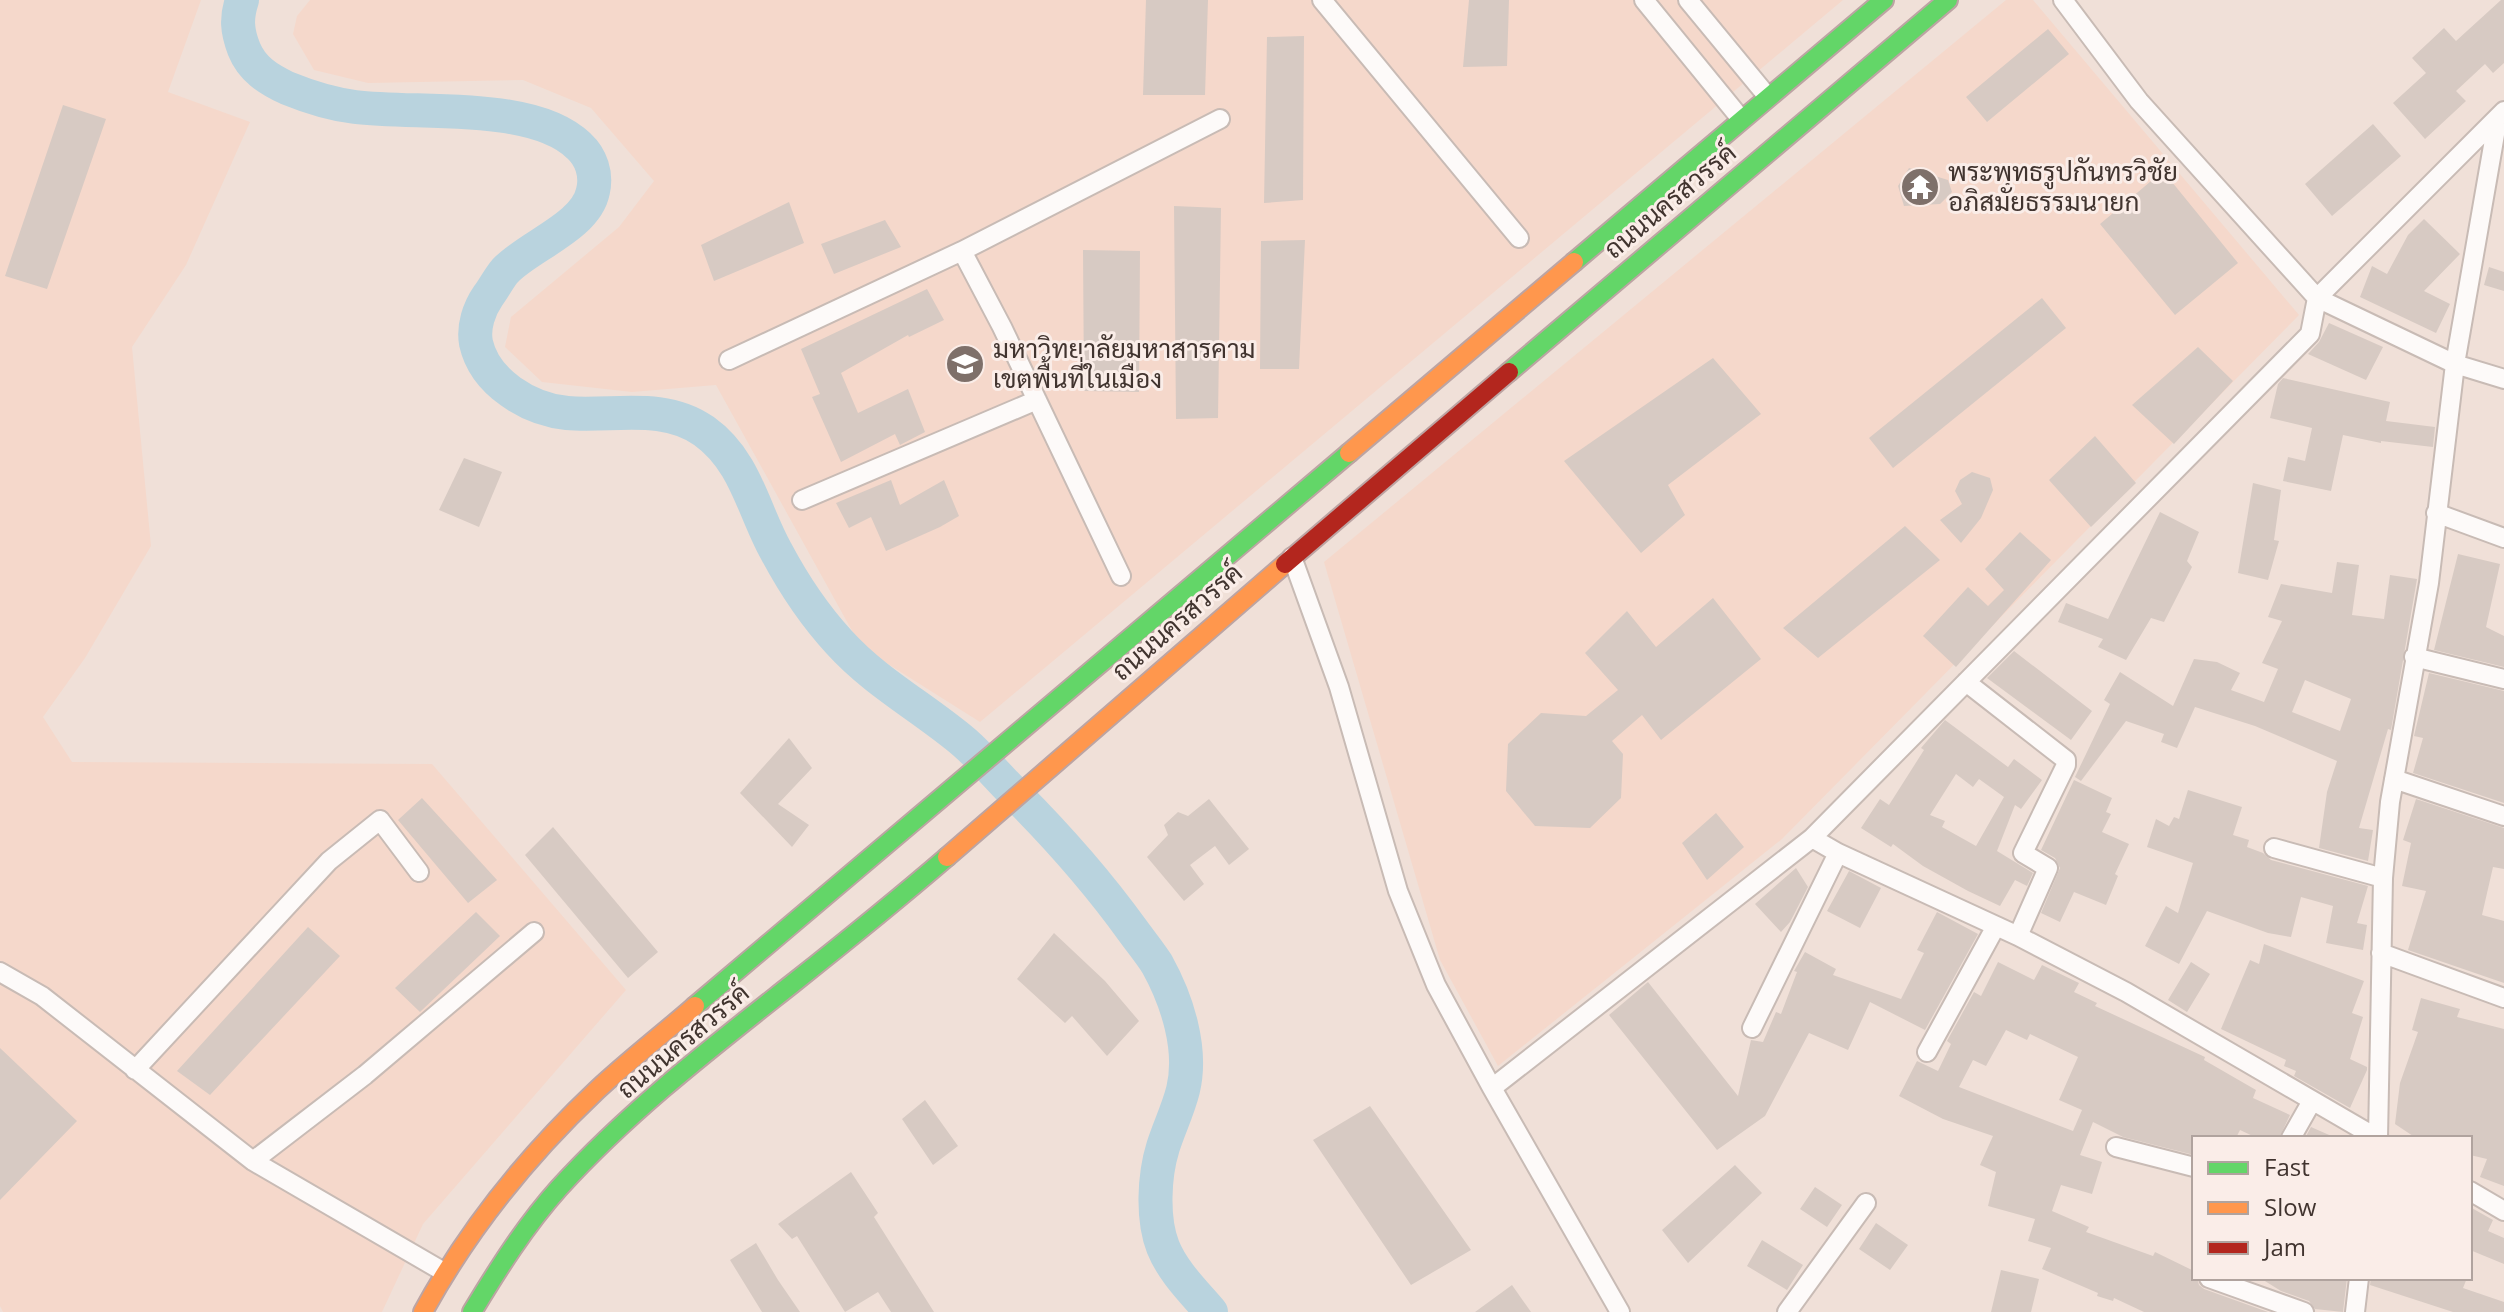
<svg xmlns="http://www.w3.org/2000/svg" width="2504" height="1312" viewBox="0 0 2504 1312" font-family="'Open Sans',Sarabun,sans-serif">
<style>
.built{fill:#f5d8cb}
.lines{fill:none;stroke-linecap:round;stroke-linejoin:round}
.river{stroke:#b9d3de;stroke-width:34}
.building{fill:#d7cac3;fill-rule:evenodd}
.street-casing{stroke:#c8bbb5;stroke-width:22}
.fast-casing{stroke:#bca4a3;stroke-width:22}
.slow-casing{stroke:#bca4a3;stroke-width:22}
.jam-casing{stroke:#bca4a3;stroke-width:22}
.street{stroke:#fdfaf9;stroke-width:18}
.fast{stroke:#63d668;stroke-width:18}
.slow{stroke:#ff974d;stroke-width:18}
.jam{stroke:#b3261e;stroke-width:18}
.labels{text-anchor:middle;stroke-width:6;stroke-linejoin:round;paint-order:stroke}
.poi-label{font-size:26px;fill:#41342f;stroke:#faede8;text-anchor:start}
.street-label{font-size:26px;fill:#41342f;stroke:#faede8}
</style>
<rect width="100%" height="100%" fill="#f0e0d8"/>
<path class="built" d="M0,0H201L168,92L250,122L186,265L132,347L151,546L85,658L43,717L72,762L432,764L626,990L423,1224L382,1312H3L0,1306Z
M310,0H1843L980,722L861,647L716,385L632,392L542,382L505,347L511,317L619,227L654,181L591,108L523,80L368,83L314,70L293,34L297,16Z
M2006,0H2033L2299,315L1782,839L1498,1066L1440,960L1324,562Z"/>
<g class="lines">
<path class="river" d="M242,0C236,18 237,31 244,49C252,69 268,79 287,88C309,97 331,104 355,107C418,115 533,101 579,146C591,157 597,174 593,191C586,227 528,246 505,271C499,278 494,288 488,296C479,309 473,327 476,343C485,383 529,409 567,413C613,417 663,402 704,431C746,461 753,510 776,551C793,583 814,615 839,642C876,683 924,708 965,743C983,759 998,777 1015,794C1058,837 1097,881 1133,931C1141,942 1150,953 1157,964C1177,1000 1193,1049 1183,1090C1178,1110 1169,1128 1163,1147C1154,1176 1152,1219 1163,1247C1173,1272 1194,1292 1211,1312"/>
</g>
<path class="building" d="M1146,0H1208L1205,95H1143Z
M1469,0H1509L1507,66L1463,67Z
M2501,0H2504V63L2493,73L2485,64L2456,91L2466,101L2425,139L2393,103L2426,73L2412,58L2444,28L2456,41Z
M2048,29L2069,54L1987,122L1966,97Z
M1304,36L1303,200L1264,203L1267,37Z
M63,105L106,119L47,289L5,276Z
M2373,124L2401,156L2332,216L2305,184Z
M1909,168L1948,180L1952,192L1940,204L1904,206L1898,186Z
M2163,171L2238,263L2175,315L2100,224Z
M789,202L804,243L714,281L701,245Z
M1174,206L1221,208L1218,418L1176,419Z
M2424,219L2460,254L2424,291L2450,304L2436,333L2360,297L2372,266L2387,274L2408,235Z
M885,220L901,247L834,274L821,244Z
M1305,240L1299,369H1260L1261,241Z
M1083,250L1140,251L1139,392L1084,391Z
M2489,267L2504,272V291L2484,285Z
M927,289L944,320L909,337L908,335L841,373L858,413L908,389L925,432L900,445L895,434L841,462L812,397L820,394L801,349Z
M2042,298L2066,328L1893,468L1869,438Z
M2329,323L2383,347L2366,380L2308,354L2319,342Z
M2198,347L2233,381L2174,444L2132,405Z
M1713,358L1761,414L1668,485L1685,515L1641,553L1564,461Z
M2283,378L2390,402L2386,421L2435,427L2433,447L2381,441V443L2343,435L2331,491L2283,481L2288,457L2305,461L2312,428L2270,418L2278,384Z
M2095,436L2136,483L2091,527L2049,480Z
M464,458L502,472L479,527L439,510Z
M1972,472L1990,478L1993,490L1981,518L1961,543L1940,520L1962,504L1955,491L1960,480Z
M891,480L900,505L944,480L959,516L940,527L886,551L871,517L849,528L836,503Z
M2253,483L2281,490L2274,540L2279,541L2268,580L2238,573Z
M2160,512L2199,532L2187,561L2192,567L2164,622L2151,618L2126,660L2098,647L2103,639L2058,622L2066,603L2108,619Z
M1905,526L1940,560L1818,658L1783,628Z
M2020,532L2051,560L1956,667L1923,636L1968,587L1988,606L2004,590L1985,569Z
M2458,554L2500,564L2486,627L2504,636V667L2434,650Z
M2337,562L2359,565L2352,615L2384,619L2390,575L2417,579L2391,730L2388,729L2359,828L2373,830L2368,861L2319,848L2327,792L2337,761L2255,726L2195,707L2177,748L2161,742L2164,734L2126,721L2081,781L2075,777L2110,704L2104,700L2120,672L2173,706L2194,659L2217,662L2240,673L2231,690L2264,702L2278,669L2262,663L2282,621L2268,617L2281,584L2332,593ZM2305,680L2351,699L2340,731L2292,712Z
M1713,598L1761,659L1661,740L1642,715L1612,741L1623,754L1621,798L1590,828L1535,826L1506,791L1508,744L1541,713L1586,716L1618,690L1585,653L1627,611L1656,647Z
M2014,651L2092,711L2071,740L1987,678Z
M2429,673L2504,691V803L2413,773L2423,738L2414,736Z
M1945,720L2008,767L2014,759L2042,780L2021,809L2015,805L1997,851L2033,873L2027,886L2015,880L2000,906L1968,891L1923,866L1893,844L1891,847L1861,828L1880,799L1889,805L1924,750L1921,748ZM1956,774L1973,787L1979,779L2004,797L1976,846L1942,827L1945,821L1930,815Z
M789,738L812,768L778,804L809,825L792,847L740,793Z
M2074,780L2112,798L2106,812L2111,814L2102,832L2129,844L2115,874L2118,876L2106,905L2074,892L2060,922L2041,913L2060,868L2055,858L2041,850Z
M2188,790L2242,807L2233,835L2249,840L2247,847L2263,853L2271,860L2368,886L2357,923L2367,925L2363,950L2326,943L2333,906L2301,897L2291,937L2268,933L2207,911L2179,964L2145,946L2166,906L2178,913L2193,863L2147,847L2156,819L2169,826L2174,817L2179,819Z
M422,798L497,880L468,903L398,820Z
M1209,799L1249,849L1229,865L1215,846L1190,865L1204,884L1184,901L1147,857L1168,835L1164,825L1178,812L1188,816Z
M2416,799L2504,828V869L2493,867L2482,915L2504,921V983L2408,950L2426,891L2402,886L2411,843L2403,840Z
M1716,813L1744,847L1707,880L1682,843Z
M553,827L658,952L628,978L525,855Z
M1796,868L1808,887L1790,922L1781,932L1755,904Z
M1849,871L1881,888L1860,928L1827,911Z
M476,912L500,936L420,1012L395,988Z
M1937,912L1978,934L1925,1030L1870,1002L1848,1050L1809,1033L1765,1116L1717,1150L1609,1015L1648,982L1738,1096L1751,1040L1763,1042L1776,1012L1781,1014L1797,972L1794,971L1805,952L1836,969L1833,975L1901,999L1924,953L1917,950Z
M308,927L340,956L210,1095L177,1071Z
M1054,933L1105,981L1139,1021L1107,1056L1072,1016L1065,1023L1017,979Z
M2264,944L2364,981L2352,1013L2363,1017L2350,1059L2367,1067V1070L2350,1108L2294,1076L2296,1071L2284,1066L2286,1060L2221,1029L2250,960L2259,964Z
M1998,962L2034,980L2042,965L2079,983L2074,992L2097,1003L2095,1006L2205,1057L2204,1060L2256,1090L2253,1098L2290,1115L2279,1138H2257L2240,1130L2236,1138H2194V1155L2123,1137L2093,1122L2080,1155L2102,1162L2092,1194L2061,1185L2052,1211L2089,1227L2086,1232L2153,1256L2155,1252L2194,1271V1278H2197L2199,1285L2204,1289L2268,1312H2144L2114,1298L2113,1301L2097,1296L2098,1293L2042,1269L2051,1248L2028,1241L2035,1219L1988,1206L1996,1172L1980,1165L1993,1136L1943,1119L1899,1096L1917,1061L1938,1071L1951,1044L1947,1041L1974,992L1981,996ZM2006,1030L2027,1040L2030,1034L2078,1057L2059,1100L2082,1110L2073,1131L1959,1087L1973,1060L1986,1066Z
M2191,962L2210,974L2187,1012L2168,1000Z
M2421,998L2460,1009L2457,1017L2504,1029V1186L2480,1177L2487,1159L2470,1155V1138H2416L2395,1124L2400,1083L2418,1032L2412,1030Z
M0,1048L77,1121L0,1200Z
M925,1100L958,1146L933,1165L902,1119Z
M1370,1106L1471,1250L1411,1285L1313,1140Z
M2311,1127L2336,1138H2305Z
M1735,1165L1762,1193L1688,1263L1662,1230Z
M851,1172L878,1213L874,1217L934,1312H891L878,1292L845,1312L797,1236L792,1239L778,1224Z
M1815,1187L1842,1205L1827,1227L1800,1209Z
M2470,1207L2493,1220L2488,1231L2504,1238V1264L2470,1250Z
M1876,1223L1908,1245L1890,1270L1859,1249Z
M1762,1240L1803,1265L1787,1290L1747,1266Z
M756,1243L778,1280L800,1312H762L730,1260Z
M2001,1270L2039,1279L2031,1312H1991Z
M2260,1278H2347L2343,1312L2315,1309L2309,1301L2281,1291Z
M2371,1278H2467L2463,1288L2504,1302V1312H2453L2370,1285Z
M1512,1285L1531,1312H1475Z"/>
<g class="lines">
<defs>
<path id="street" d="M1322,0L1519,238
M1644,0L1741,119
M1688,0L1768,97
M2063,0L2139,101L2317,298L2455,364L2504,379
M962,251L1220,119
M729,360L962,251L1002,327L1121,576
M802,500L1037,400
M2436,513L2504,538
M1292,557L1339,687L1398,891L1436,985L1492,1088L1620,1312
M2414,657L2504,679
M1966,682L2066,760V765L2023,853L2048,868L2018,936
M2394,779L2504,816
M2274,848L2383,878
M2381,953L2504,998
M0,972L42,996L253,1161L444,1272
M1752,1028L1838,853
M1927,1052L1996,926
M135,1070L329,861L380,820L419,872
M1492,1088L1812,838
M2291,1138L2312,1101
M2377,1138L2126,992L2018,936L1838,853L1812,838L2310,334L2317,298L2504,111
M2378,1138L2383,878L2390,802L2429,583L2455,364L2498,117
M2116,1147L2194,1167
M253,1161L365,1075L534,932
M2470,1191L2504,1211
M2209,1278L2304,1312
M1787,1312L1866,1203
M2355,1312L2359,1278"/>
<path id="fast" d="M1574,262L1884,0
M1509,372L1948,0
M695,1006L1349,453
M472,1312C498,1269 525,1226 559,1188C629,1111 711,1048 792,984C845,942 897,900 947,857"/>
<path id="slow" d="M1349,453L1574,262
M947,857L1285,564
M423,1312C469,1228 527,1156 597,1090C628,1061 663,1034 695,1006"/>
<path id="jam" d="M1285,564L1509,372"/>
</defs>
<use href="#street" class="street-casing"/>
<use href="#fast" class="fast-casing"/>
<use href="#slow" class="slow-casing"/>
<use href="#jam" class="jam-casing"/>
<use href="#street" class="street"/>
<use href="#fast" class="fast"/>
<use href="#slow" class="slow"/>
<use href="#jam" class="jam"/>
</g>
<defs>
<symbol id="temple-disc" viewBox="-11 -11 22 22"><circle r="9.5" fill="#7e706a" stroke="#faede8"/><path d="M0-6L5-2H3V0L6.5 2.5H4V6H1.5V3h-3V6H-4V2.5H-6.5L-3 0V-2H-5Z" fill="#fff"/></symbol>
<symbol id="university-disc" viewBox="-11 -11 22 22"><circle r="9.5" fill="#7e706a" stroke="#faede8"/><path d="M0-5L7-2L0 1L-7-2ZM-4 1L0 2.5L4 1V4Q0 6-4 4Z" fill="#fff"/></symbol>
</defs>
<g fill-rule="evenodd">
<use href="#temple-disc" x="1898" y="165" width="44" height="44"/>
<use href="#university-disc" x="943" y="342" width="44" height="44"/>
</g>
<g class="labels">
<g class="poi-label">
<text x="1948" y="181">พระพุทธรูปกันทรวิชัย<tspan x="1948" dy="30">อภิสมัยธรรมนายก</tspan></text>
<text x="993" y="358">มหาวิทยาลัยมหาสารคาม<tspan x="993" dy="30">เขตพื้นที่ในเมือง</tspan></text>
</g>
<g class="street-label">
<text transform="translate(1670 201) rotate(-40)" y="9">ถนนนครสวรรค์</text>
<text transform="translate(1177 622) rotate(-41)" y="9">ถนนนครสวรรค์</text>
<text transform="translate(683 1041) rotate(-40)" y="9">ถนนนครสวรรค์</text>
</g>
</g>
<rect x="2192" y="1136" width="280" height="144" fill="#faede8" stroke="#b0a39e" stroke-width="2"/>
<rect x="2208" y="1162" width="40" height="12" fill="#63d668" stroke="#b0a39e" stroke-width="2"/>
<text x="2264" y="1176" font-size="24" fill="#41342f">Fast</text>
<rect x="2208" y="1202" width="40" height="12" fill="#ff974d" stroke="#b0a39e" stroke-width="2"/>
<text x="2264" y="1216" font-size="24" fill="#41342f">Slow</text>
<rect x="2208" y="1242" width="40" height="12" fill="#b3261e" stroke="#b0a39e" stroke-width="2"/>
<text x="2264" y="1256" font-size="24" fill="#41342f">Jam</text>
</svg>
